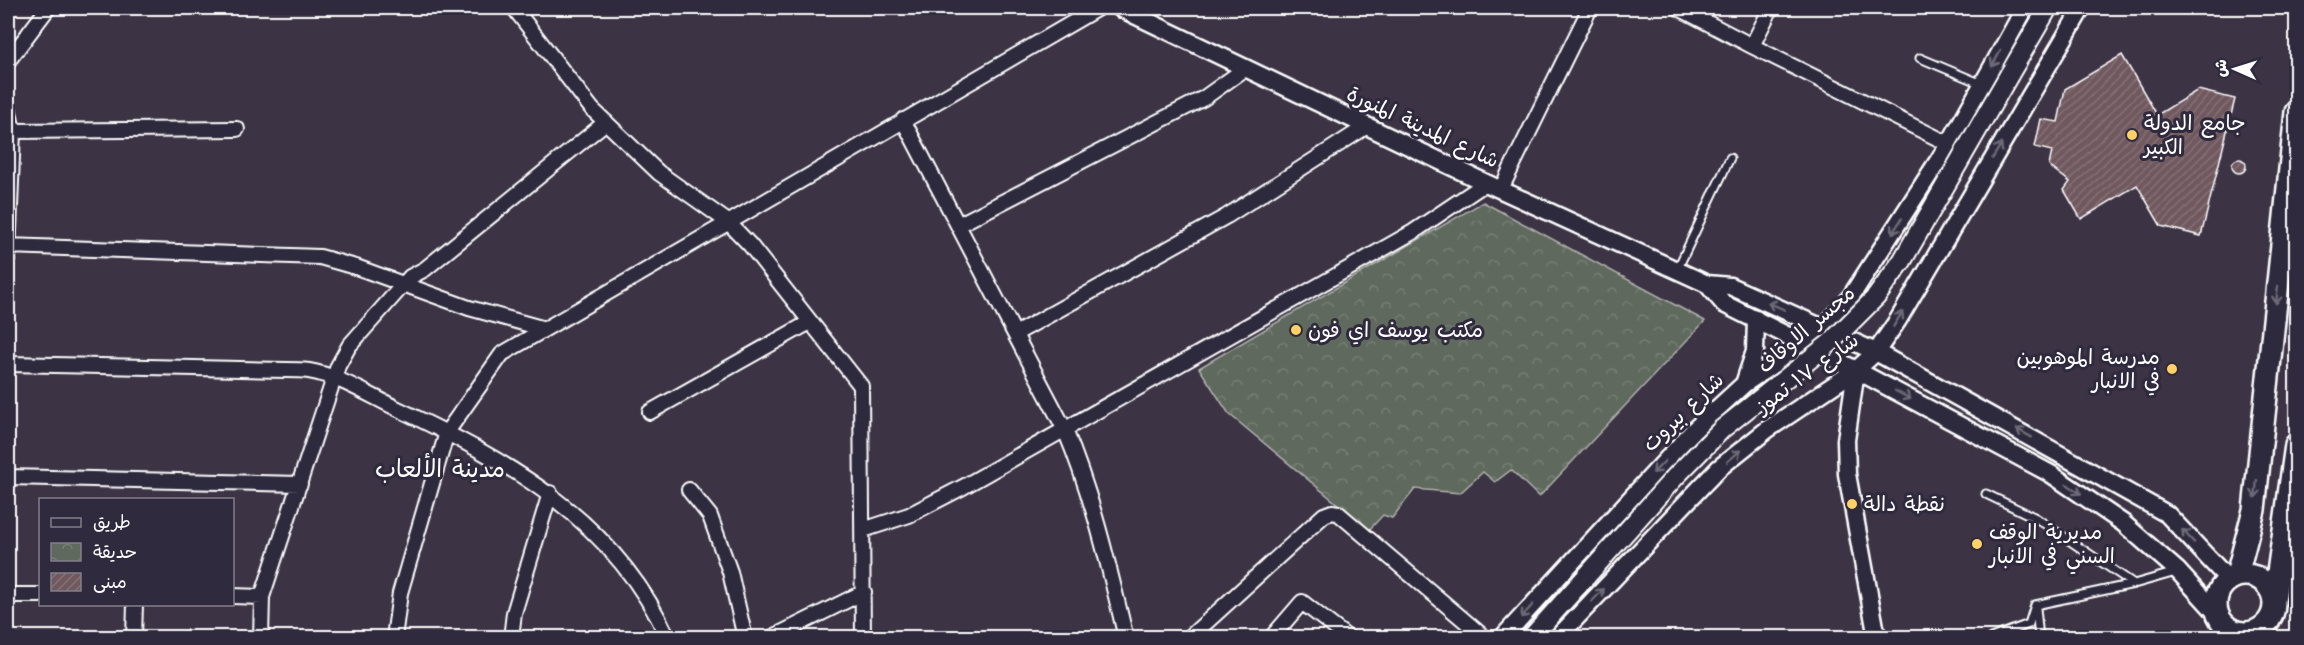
<svg xmlns="http://www.w3.org/2000/svg" width="2304" height="645" viewBox="0 0 2304 645" font-family="'Architects Daughter','Playpen Sans Arabic',sans-serif">
<style>
.park{fill:url(#park-crowns);stroke:#b0b4ae;stroke-width:1.5}
.building{fill:url(#building-hatch);stroke:#fff;stroke-width:1.5}
.lines{fill:none;stroke-linecap:round;stroke-linejoin:round}
.service-casing{stroke:#fff;stroke-width:11}
.minor-casing{stroke:#fff;stroke-width:18}
.tertiary-casing{stroke:#fff;stroke-width:21}
.secondary-casing{stroke:#fff;stroke-width:22}
.primary-casing{stroke:#fff;stroke-width:26}
.service{stroke:#2f2a3d;stroke-width:7}
.minor{stroke:#2f2a3d;stroke-width:14}
.tertiary{stroke:#2f2a3d;stroke-width:16}
.secondary{stroke:#2f2a3d;stroke-width:18}
.primary{stroke:#2f2a3d;stroke-width:21}
.secondary-bridge-casing{stroke:#fff;stroke-width:22;stroke-linecap:butt}
.secondary-bridge{stroke:#2f2a3d;stroke-width:18}
.oneway{stroke:#6d6a77}
.poi-dot{fill:#ffd166;stroke:#2f2a3d;stroke-width:2}
.labels{text-anchor:middle;stroke-width:6;stroke-linejoin:round;paint-order:stroke}
.poi-label{font-size:21px;fill:#fff;stroke:#2f2a3d;text-anchor:start}
.street-label{font-size:21px;fill:#fff;stroke:#2f2a3d}
.quarter-label{font-size:24px;fill:#fff;stroke:#2f2a3d}
</style>
<defs>
<pattern id="park-crowns" width="20" height="18" patternUnits="userSpaceOnUse" patternTransform="scale(1.5)"><rect width="20" height="18" fill="#60695d"/><path d="M2 6a3 3 0 1 1 6 0M12 15a3 3 0 1 1 6 0" fill="none" stroke="#788075"/></pattern>
<pattern id="building-hatch" width="6" height="6" patternUnits="userSpaceOnUse" patternTransform="scale(1.5)"><rect width="6" height="6" fill="#6f585e"/><path d="M-1 1l2-2M0 6l6-6M5 7l2-2" fill="none" stroke="#857176"/></pattern>
</defs>
<rect width="100%" height="100%" fill="#3c3344"/>
<filter id="ink" filterUnits="userSpaceOnUse"><feTurbulence type="fractalNoise" baseFrequency=".0167" numOctaves="2"/><feDisplacementMap in="SourceGraphic" scale="12" xChannelSelector="R" yChannelSelector="G"/><feConvolveMatrix kernelMatrix="1 2 1 2 8 2 1 2 1" color-interpolation-filters="sRGB"/></filter>
<g filter="url(#ink)">
<path class="park" d="M1483,202L1705,321L1539,497L1511,470L1495,482L1483,472L1460,493L1415,489L1392,518L1383,515L1369,530L1229,414L1199,368Z"/>
<path class="building" d="M2122,55L2157,115L2198,90L2235,99L2201,236L2161,226L2137,185L2081,219L2064,190L2070,182L2049,166L2052,151L2035,147L2041,119L2058,122L2065,89Z
M2232 166a7 7 0 1 1 14 0a7 7 0 1 1-14 0Z"/>
<g class="lines">
<defs>
<path id="service" d="M1920,58L1982,84
M1677,270L1730,158
M1986,494L2036,518L2134,584
M2036,608L2039,638
M1991,638L2029,624L2035,605L2134,584L2176,572"/>
<path id="minor" d="M514,8L592,109L659,173L728,222L750,245L861,386L863,638
M1679,8L1752,46L1949,144
M1752,46L1771,8
M8,61L48,8
M8,107L13,131L8,257
M903,120L1065,430C1093,497 1109,567 1126,638
M13,131L237,129
M1501,189L1590,8
M958,225L1204,98L1246,68
M8,246L320,257L359,268L469,308L545,329
M1015,334L1227,216L1367,126
M8,364L286,370C293,370 301,370 309,371C339,376 369,395 396,408C508,461 615,520 668,638
M650,412L810,322
M8,477L300,484
M689,490L710,516L730,572L745,638
M863,530L909,515L963,487L1413,232L1486,183
M8,595H40
M232,596L262,597
M134,638L135,604
M261,638L262,597L338,366L349,346L403,285L410,277L425,269L606,122
M394,638L400,593L447,432L502,354L1098,8
M511,638L514,613L550,493
M771,638L864,592
M1189,638L1324,515L1332,512L1338,513L1485,638
M1271,638L1302,602L1348,638"/>
<path id="tertiary" d="M1120,8L1486,183L1707,284L1730,286L1876,352L2167,514L2228,579
M1707,284L1724,304L1856,370L2051,474L2123,523L2178,571L2217,614
M1856,370L1846,440L1847,474L1877,638
M1744,384L1755,351L1756,319
M1502,638L1693,431L1744,384L1815,336L1846,304L1949,144L2025,8
M1557,638L1719,468L1768,429L1856,370L1876,352L1898,320L2082,8"/>
<path id="secondary" d="M2009,75L2048,8
M1531,638L1592,570"/>
<path id="primary" d="M2216 604a29 29 0 1 1 58 0a29 29 0 1 1-58 0Z
M2237,575L2254,510L2296,112
M2274,601L2296,445"/>
</defs>
<use href="#service" class="service-casing"/>
<use href="#minor" class="minor-casing"/>
<use href="#tertiary" class="tertiary-casing"/>
<use href="#secondary" class="secondary-casing"/>
<use href="#primary" class="primary-casing"/>
<use href="#service" class="service"/>
<use href="#minor" class="minor"/>
<use href="#tertiary" class="tertiary"/>
<use href="#secondary" class="secondary"/>
<use href="#primary" class="primary"/>
<defs>
<path id="secondary-bridge" d="M1592,570L1675,477L1722,429L1829,344L1876,297L1902,261L2009,75"/>
</defs>
<use href="#secondary-bridge" class="secondary-bridge-casing"/>
<use href="#secondary-bridge" class="secondary-bridge"/>
</g>
<defs><path id="oneway-shaft" d="M-6 0H5M1.5-3L5.5 0L1.5 3" fill="none" stroke-width="1.6" stroke-linecap="round" stroke-linejoin="round" transform="scale(1.5)"/></defs>
<g class="oneway">
<use href="#oneway-shaft" transform="translate(1996 59) rotate(119)"/>
<use href="#oneway-shaft" transform="translate(1997 151) rotate(-59)"/>
<use href="#oneway-shaft" transform="translate(1897 226) rotate(123)"/>
<use href="#oneway-shaft" transform="translate(2277 295) rotate(96)"/>
<use href="#oneway-shaft" transform="translate(1776 306) rotate(-156)"/>
<use href="#oneway-shaft" transform="translate(1898 319) rotate(-59)"/>
<use href="#oneway-shaft" transform="translate(1903 395) rotate(28)"/>
<use href="#oneway-shaft" transform="translate(2024 433) rotate(-151)"/>
<use href="#oneway-shaft" transform="translate(1734 456) rotate(-40)"/>
<use href="#oneway-shaft" transform="translate(1659 467) rotate(134)"/>
<use href="#oneway-shaft" transform="translate(2074 489) rotate(34)"/>
<use href="#oneway-shaft" transform="translate(2256 489) rotate(96)"/>
<use href="#oneway-shaft" transform="translate(2188 536) rotate(-133)"/>
<use href="#oneway-shaft" transform="translate(1598 595) rotate(-46)"/>
<use href="#oneway-shaft" transform="translate(1527 611) rotate(132)"/>
</g>
</g>
<g class="poi-dot">
<circle cx="2132" cy="135" r="6"/>
<circle cx="1296" cy="330" r="6"/>
<circle cx="2172" cy="369" r="6"/>
<circle cx="1852" cy="504" r="6"/>
<circle cx="1977" cy="544" r="6"/>
</g>
<g class="labels">
<g class="poi-label">
<text x="2144" y="130">جامع الدولة<tspan x="2144" dy="24">الكبير</tspan></text>
<text x="1308" y="337">مكتب يوسف اي فون</text>
<text x="2160" y="364" text-anchor="end">مدرسة الموهوبين<tspan x="2160" dy="24">في الانبار</tspan></text>
<text x="1864" y="511">نقطة دالة</text>
<text x="1989" y="539">مديرية الوقف<tspan x="1989" dy="24">السني في الانبار</tspan></text>
</g>
<g class="street-label">
<text transform="translate(1423 127) rotate(25)" y="7">شارع المدينة المنورة</text>
<text transform="translate(1806 329) rotate(-41)" y="7">مجسر الاوقاف</text>
<text transform="translate(1807 373) rotate(-36)" y="7">شارع ١٧ تموز</text>
<text transform="translate(1683 412) rotate(-44)" y="7">شارع بيروت</text>
</g>
<g class="quarter-label">
<text x="440" y="477">مدينة الألعاب</text>
</g>
</g>
<rect width="2304" height="645" fill="none" stroke="#2f2a3d" stroke-width="30"/>
<rect x="15" y="15" width="2274" height="615" fill="none" stroke="#fff" stroke-width="2" filter="url(#ink)"/>
<rect x="39" y="498" width="195" height="108" fill="#2f2a3d" stroke="#827f8b" stroke-width="1.5"/>
<rect x="51" y="518" width="30" height="9" fill="#2f2a3d" stroke="#827f8b" stroke-width="1.5"/>
<text x="93" y="528" font-size="18" fill="#ffffff">طريق</text>
<rect x="51" y="543" width="30" height="18" fill="url(#park-crowns)" stroke="#827f8b" stroke-width="1.5"/>
<text x="93" y="558" font-size="18" fill="#ffffff">حديقة</text>
<rect x="51" y="573" width="30" height="18" fill="url(#building-hatch)" stroke="#827f8b" stroke-width="1.5"/>
<text x="93" y="588" font-size="18" fill="#ffffff">مبنى</text>
<g transform="translate(2235 69) rotate(273)" stroke="#2f2a3d" stroke-width="4.5" paint-order="stroke">
<path d="M0-4.5L10 22L0 15L-10 22Z" fill="#ffffff"/>
<text y="-9" font-size="16" font-weight="bold" text-anchor="middle" fill="#ffffff">ش</text>
</g>
</svg>
